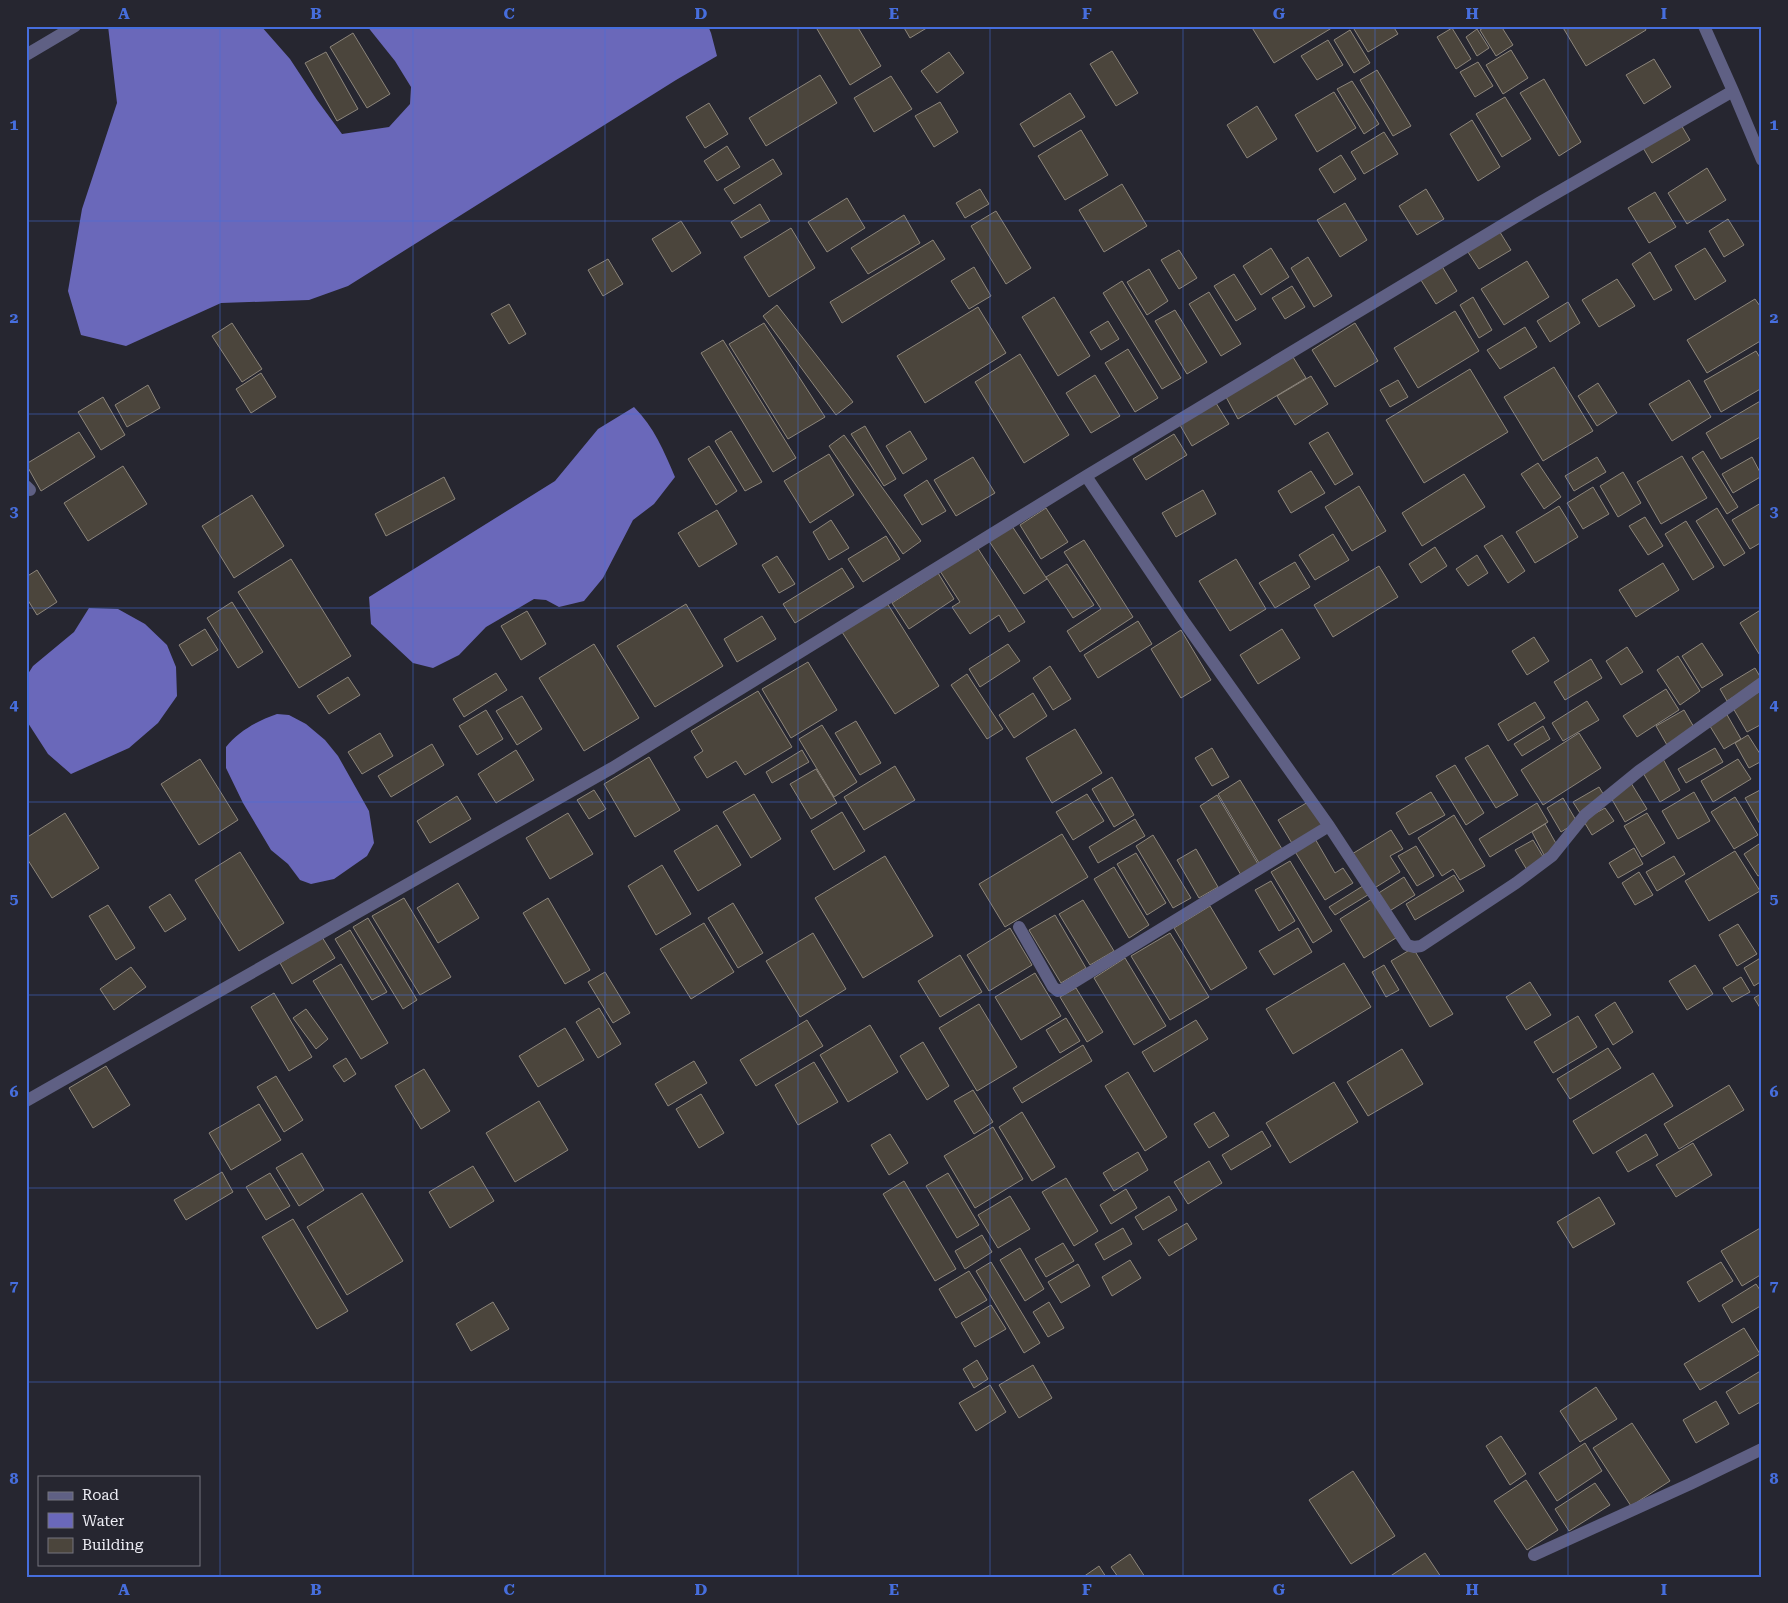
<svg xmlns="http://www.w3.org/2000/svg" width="1788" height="1603" viewBox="0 0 1788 1603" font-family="'Roboto Serif',serif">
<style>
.water{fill:#6a68ba}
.building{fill:#4b453c;stroke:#8c857b}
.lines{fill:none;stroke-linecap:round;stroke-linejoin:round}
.minor{stroke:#5f6084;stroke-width:12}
.grid{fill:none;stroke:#466edd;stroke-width:1;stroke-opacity:0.55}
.neatline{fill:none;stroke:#466edd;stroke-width:2}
.grid-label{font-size:16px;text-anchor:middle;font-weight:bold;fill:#466edd}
</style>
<rect width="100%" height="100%" fill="#262630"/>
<path class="water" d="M108,26H261L290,59L317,100L342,134L389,127L410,104L411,87L395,61L367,26H708L711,33L717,56L676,80L348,286L309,300L221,303L126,346L81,335L68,291L82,209L117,103Z
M634,407C654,427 664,451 675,477L654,504L633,520L603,578L584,601L559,607L546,600L534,599L486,627L459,655L433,668L413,663L371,624L369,597L555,481L598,429Z
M89,608L118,609L145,624L167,645L176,667L177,696L158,723L129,748L71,774L48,754L28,723L26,718V677L33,666L74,632Z
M277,714L289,715L306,724L325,740L338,756L369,811L374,843L367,856L334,879L311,884L300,880L288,864L271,850L243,803L226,768V747C239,731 257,721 277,714Z"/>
<path class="building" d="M822,26H857L881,66L850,85L817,29Z
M903,26H930L910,38Z
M1251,26H1335L1274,63Z
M1357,26H1393L1398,34L1368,52L1354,29Z
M1486,26H1501L1513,45L1496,56L1480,30Z
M1562,26H1644L1646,30L1586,66Z
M1452,28L1471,59L1456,69L1437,37Z
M1477,29L1489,48L1477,56L1466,37Z
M1350,30L1370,63L1354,73L1334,40Z
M353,33L390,94L367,108L330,47Z
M1328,40L1343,65L1317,80L1301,56Z
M1511,50L1528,78L1503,94L1486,65Z
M1112,51L1138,93L1116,106L1090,64Z
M326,52L358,109L337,121L305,63Z
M949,52L964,73L937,93L921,71Z
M1654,59L1671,87L1644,104L1626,75Z
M1478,62L1493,86L1475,97L1460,72Z
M1377,70L1411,126L1393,136L1360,80Z
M820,75L837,103L766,146L749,118Z
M891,76L912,109L874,132L854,98Z
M1544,79L1581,142L1559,156L1520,93Z
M1352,81L1379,124L1364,134L1337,89Z
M1334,92L1356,128L1317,152L1295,115Z
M1070,93L1085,117L1034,147L1020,124Z
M1505,97L1531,139L1502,157L1476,114Z
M940,102L958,132L934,147L915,116Z
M709,103L728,134L705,148L686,117Z
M1257,106L1277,139L1247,158L1227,125Z
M1472,120L1500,167L1478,181L1450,134Z
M1680,123L1690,140L1652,163L1642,146Z
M1081,130L1108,175L1065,200L1038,156Z
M1384,132L1398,154L1364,174L1351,152Z
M727,146L740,167L717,181L704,161Z
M1341,155L1356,179L1334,193L1319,169Z
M773,159L782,174L734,204L724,189Z
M1707,168L1726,200L1687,224L1668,193Z
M1122,184L1147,226L1104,252L1079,210Z
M980,189L989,204L965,218L956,203Z
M1426,189L1444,219L1417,235L1399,206Z
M1655,192L1676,227L1649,243L1628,208Z
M847,198L865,228L827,252L808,222Z
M1345,203L1367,240L1340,257L1317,220Z
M760,204L770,221L741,238L731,222Z
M996,211L1031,268L1006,284L971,226Z
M904,215L920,243L868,274L851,248Z
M1728,219L1744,245L1724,257L1709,231Z
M681,221L701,253L672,272L652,239Z
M791,228L815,268L769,297L744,257Z
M1498,229L1511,250L1479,269L1466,249Z
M933,240L945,259L842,323L830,302Z
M1271,248L1289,277L1261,295L1243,266Z
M1705,248L1726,281L1695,300L1675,266Z
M1179,250L1197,278L1179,289L1161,260Z
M1650,252L1672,290L1654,300L1632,264Z
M1308,257L1332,296L1314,307L1291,268Z
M608,259L623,284L603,296L588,270Z
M1527,261L1549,297L1504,325L1481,289Z
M1440,263L1457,291L1436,304L1419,277Z
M974,267L991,296L969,309L951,281Z
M1149,269L1168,301L1147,315L1127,282Z
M1234,274L1256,309L1236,321L1214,286Z
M1617,279L1635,306L1599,327L1582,300Z
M1122,281L1181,378L1162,389L1103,293Z
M1292,286L1305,307L1285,319L1272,298Z
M1209,292L1241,344L1221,356L1189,304Z
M1054,297L1090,356L1058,376L1022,317Z
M1473,297L1492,330L1479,338L1460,305Z
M1755,299L1762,309V340L1707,373L1687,340Z
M1568,302L1580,323L1550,342L1537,321Z
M509,304L526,334L509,344L491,314Z
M777,305L853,402L836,415L763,316Z
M978,307L1006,353L925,403L897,356Z
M1175,310L1207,362L1187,374L1155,321Z
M1455,311L1479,351L1418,388L1394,348Z
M1108,321L1119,339L1101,350L1090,332Z
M232,323L262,369L242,382L212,336Z
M764,323L825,417L788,439L729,344Z
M1355,323L1378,361L1335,387L1312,350Z
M1525,327L1537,347L1500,369L1487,350Z
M723,340L796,458L773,472L701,353Z
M1128,349L1158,398L1135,412L1105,363Z
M1756,351L1762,361V388L1721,412L1704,381Z
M1020,354L1069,435L1024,463L975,382Z
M1293,357L1306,378L1238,419L1226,397Z
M1554,367L1593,431L1543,461L1504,397Z
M1470,369L1508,432L1424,483L1386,420Z
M261,373L276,397L251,413L236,389Z
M1095,375L1120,416L1091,433L1066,393Z
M1311,376L1328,404L1295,425L1277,396Z
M1398,380L1408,397L1390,407L1380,390Z
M1689,380L1711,417L1672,441L1649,404Z
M1598,383L1617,413L1597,426L1578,396Z
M148,385L160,408L127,427L115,405Z
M103,397L125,435L101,450L78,412Z
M1762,400V436L1721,459L1706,433Z
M1216,403L1229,424L1192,446L1180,425Z
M865,426L896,479L884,486L851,434Z
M731,431L762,482L745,491L715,441Z
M910,431L927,459L903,474L886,446Z
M79,432L95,457L41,491L26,464Z
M1328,432L1353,474L1335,485L1309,443Z
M1174,434L1187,455L1146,480L1133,459Z
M844,435L921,541L903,554L829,446Z
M709,446L737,491L716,505L688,459Z
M1703,451L1738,507L1727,514L1692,458Z
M829,454L854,495L810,523L784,481Z
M1682,456L1707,498L1661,524L1637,482Z
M973,457L995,493L956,516L934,480Z
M1597,457L1606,472L1574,491L1565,476Z
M1752,457L1762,476L1733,493L1722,474Z
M1538,463L1561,497L1544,509L1521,474Z
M123,466L147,504L88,541L64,503Z
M1311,471L1325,493L1291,513L1278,491Z
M1623,472L1641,503L1618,517L1600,486Z
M1464,474L1485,507L1422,546L1402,513Z
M444,477L455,499L386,536L375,514Z
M927,480L946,511L922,525L904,495Z
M1359,486L1386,531L1352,551L1325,507Z
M1593,487L1609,514L1583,529L1567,503Z
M1203,490L1216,514L1176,537L1162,513Z
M252,495L284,546L234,578L202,526Z
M1761,503L1762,542L1750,549L1732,520Z
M1559,506L1578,537L1535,563L1516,532Z
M1046,508L1068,542L1041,559L1020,525Z
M1717,508L1745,553L1724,566L1696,521Z
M717,510L737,544L699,567L678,533Z
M1645,517L1663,546L1648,555L1629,526Z
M831,520L849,548L829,560L813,532Z
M1686,521L1714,567L1693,580L1665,534Z
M1012,526L1047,579L1024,594L989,541Z
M1333,534L1349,560L1315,580L1299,555Z
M1502,535L1525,571L1508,583L1484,546Z
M886,536L900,559L863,582L848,559Z
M1084,540L1133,617L1080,652L1067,631L1101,609L1064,552Z
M977,547L1025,622L1009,632L999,615L970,634L952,607L960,602L940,571Z
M1435,547L1447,566L1421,583L1409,564Z
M1477,555L1488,573L1468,586L1456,569Z
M777,556L795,584L779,593L762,565Z
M291,559L351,656L299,688L238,592Z
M1236,559L1266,609L1230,631L1199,581Z
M1295,562L1310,587L1275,608L1259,583Z
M1663,563L1679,590L1636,617L1619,590Z
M1067,564L1094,605L1073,618L1046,577Z
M1379,566L1398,597L1333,637L1314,605Z
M842,568L854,587L795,623L783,604Z
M37,570L57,602L37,615L26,597V577Z
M938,573L954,599L909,629L892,603Z
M232,602L263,652L238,668L207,618Z
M887,603L939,686L895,714L842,632Z
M686,604L723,666L655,707L617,646Z
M1762,609V656L1761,657L1740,623Z
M527,611L546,644L521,660L501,626Z
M762,616L776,639L737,662L724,639Z
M1138,621L1152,644L1098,678L1084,655Z
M205,629L218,650L192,666L179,645Z
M1282,629L1300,658L1258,684L1240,655Z
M1181,630L1211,680L1181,698L1151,649Z
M1534,637L1549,661L1527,675L1512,651Z
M1702,643L1723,675L1702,688L1682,656Z
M594,644L639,718L584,751L539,678Z
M1008,644L1020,661L980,687L969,669Z
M1627,647L1643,672L1621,685L1606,661Z
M1678,656L1700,691L1680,705L1657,670Z
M1591,659L1602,678L1565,700L1554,682Z
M808,662L837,710L791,738L762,689Z
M1050,666L1071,699L1053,710L1033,678Z
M1755,668L1762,680L1727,701L1720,689Z
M496,673L507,690L464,717L453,699Z
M967,674L1003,729L987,739L951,685Z
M348,677L360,695L329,714L317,696Z
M1666,689L1679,710L1637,737L1623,716Z
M1762,690V724L1747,732L1733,708Z
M758,691L792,747L745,775L736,761L707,778L694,757L703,751L691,731Z
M1033,693L1047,716L1014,738L999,715Z
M522,696L542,729L517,745L496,711Z
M1587,701L1599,720L1563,741L1552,723Z
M1535,702L1545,718L1508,741L1498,724Z
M486,710L503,739L477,755L459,726Z
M1684,710L1695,729L1667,745L1656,726Z
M1726,713L1741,739L1724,749L1708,723Z
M856,721L881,763L860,775L835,733Z
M822,725L857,782L834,797L799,739Z
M1543,726L1550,739L1522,756L1514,744Z
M1075,729L1102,773L1052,803L1026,758Z
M380,733L393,756L362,774L348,752Z
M1579,733L1601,768L1543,805L1521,770Z
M1748,735L1762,757V761L1749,768L1735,743Z
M432,744L444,765L391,797L378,776Z
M1488,745L1518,795L1496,808L1465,758Z
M1212,748L1229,777L1212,786L1195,758Z
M1715,748L1723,762L1686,783L1678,769Z
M516,750L534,780L496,803L478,774Z
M802,750L809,762L772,783L766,772Z
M649,757L680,810L635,837L604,784Z
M200,759L238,820L199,845L161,784Z
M1663,759L1680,790L1660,802L1642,771Z
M1738,759L1751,779L1713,802L1701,781Z
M1455,765L1484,813L1466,825L1436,776Z
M895,766L915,800L864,830L844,797Z
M816,769L837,803L811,819L790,784Z
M1112,777L1134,815L1114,827L1092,789Z
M1240,780L1282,849L1259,863L1218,794Z
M1631,783L1647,809L1625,822L1610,796Z
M1599,787L1605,797L1580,813L1573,802Z
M1762,789V825L1761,826L1745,798Z
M594,790L606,809L589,819L577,800Z
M1431,792L1445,815L1409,835L1396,813Z
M1694,792L1710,821L1678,839L1662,811Z
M754,794L781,839L751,858L723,812Z
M1087,794L1104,821L1073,840L1056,812Z
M1217,795L1258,864L1241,875L1200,806Z
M457,796L471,819L430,843L417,821Z
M1735,797L1758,835L1734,849L1711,812Z
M1563,798L1577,822L1561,832L1547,808Z
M1308,802L1323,827L1293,845L1278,820Z
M1537,803L1548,822L1490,857L1479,839Z
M1605,808L1614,821L1592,835L1583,820Z
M842,812L865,851L834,870L811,831Z
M65,813L99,868L52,898L26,857V838Z
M568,813L593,854L550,879L526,838Z
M1647,813L1665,843L1642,857L1624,826Z
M1454,815L1485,866L1460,880L1453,869L1442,876L1418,838Z
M1135,819L1145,836L1098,863L1089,847Z
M1545,824L1558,847L1544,855L1532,832Z
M717,825L741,865L698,891L674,851Z
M1391,830L1403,849L1390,856L1400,872L1373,889L1352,854Z
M1062,834L1088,877L1005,927L979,884Z
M1153,835L1191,898L1173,908L1136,846Z
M1314,837L1335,873L1343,868L1353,883L1325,900L1294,850Z
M1533,840L1545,860L1527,870L1515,850Z
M1762,842V874L1758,876L1744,854Z
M1416,846L1434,876L1417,886L1398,856Z
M1634,848L1643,864L1618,878L1609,863Z
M1196,849L1218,887L1199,898L1177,860Z
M1735,851L1760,891L1709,921L1685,881Z
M240,852L284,923L239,951L195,880Z
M1136,853L1166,903L1147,915L1117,864Z
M885,856L933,936L863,978L815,898Z
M1674,856L1685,874L1657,891L1646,872Z
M1290,861L1332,931L1313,943L1271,872Z
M662,865L691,914L656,935L628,886Z
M1114,867L1149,925L1129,938L1094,879Z
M1639,872L1653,895L1635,905L1622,883Z
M1454,875L1464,891L1415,920L1406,904Z
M1404,877L1415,895L1388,912L1377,894Z
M1271,881L1295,921L1279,931L1255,890Z
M458,883L479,918L438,943L417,908Z
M1366,884L1371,893L1335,915L1329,907Z
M170,894L186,919L165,932L149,907Z
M1375,897L1399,936L1364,958L1340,919Z
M404,898L451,977L420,995L372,916Z
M548,898L590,970L565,984L523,913Z
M1083,900L1114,951L1090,965L1059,914Z
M733,903L763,953L738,968L708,918Z
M108,905L135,948L116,960L89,916Z
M1210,906L1247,968L1211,990L1174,928Z
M1055,915L1086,968L1061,983L1029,930Z
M368,918L417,1000L403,1009L353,927Z
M704,923L734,972L691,999L660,949Z
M1738,924L1757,954L1737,966L1719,935Z
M1010,928L1032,965L989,991L967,955Z
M1298,928L1312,952L1274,975L1259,951Z
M350,930L387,992L372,1000L335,939Z
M813,933L846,989L800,1017L766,961Z
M1170,933L1209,997L1170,1020L1131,956Z
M322,937L335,958L292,984L280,963Z
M1413,948L1453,1014L1430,1027L1391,961Z
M960,955L982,992L940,1017L918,981Z
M1762,957V981L1754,986L1744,968Z
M1125,958L1166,1026L1134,1045L1094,978Z
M1344,963L1371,1007L1293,1054L1266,1009Z
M341,964L388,1043L361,1059L313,981Z
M1384,965L1399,990L1386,997L1372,972Z
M1695,965L1713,994L1687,1010L1669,981Z
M131,967L146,987L114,1010L100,989Z
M605,972L630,1013L613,1023L588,982Z
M1035,973L1061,1016L1021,1040L995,997Z
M1741,977L1750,992L1732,1002L1723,988Z
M1530,982L1551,1015L1526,1030L1506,997Z
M1076,988L1103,1032L1087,1042L1060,997Z
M274,993L312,1057L289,1071L251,1007Z
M1762,993V1011L1754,998Z
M1615,1002L1633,1032L1613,1045L1595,1015Z
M979,1004L1017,1067L977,1091L939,1028Z
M599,1008L621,1044L598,1058L576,1022Z
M306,1009L328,1039L316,1049L293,1018Z
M1578,1016L1597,1047L1553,1073L1534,1042Z
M1066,1018L1080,1041L1060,1053L1046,1030Z
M807,1020L823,1046L756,1086L740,1060Z
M1196,1020L1208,1039L1154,1072L1142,1052Z
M870,1025L898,1072L848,1102L820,1055Z
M565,1028L584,1060L538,1087L519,1056Z
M923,1042L949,1086L927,1100L900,1056Z
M1083,1045L1092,1061L1022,1103L1013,1088Z
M1608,1048L1621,1068L1570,1099L1557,1079Z
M1402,1049L1423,1084L1368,1116L1347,1082Z
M346,1058L356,1074L344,1082L333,1066Z
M694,1061L707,1083L668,1106L655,1084Z
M814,1062L838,1102L798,1125L775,1085Z
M106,1066L130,1105L93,1128L69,1088Z
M424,1069L450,1111L421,1129L395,1086Z
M1128,1072L1167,1137L1145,1151L1105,1086Z
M1653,1073L1673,1106L1593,1154L1573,1121Z
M276,1076L303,1120L284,1132L257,1087Z
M1334,1082L1358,1122L1290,1163L1266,1123Z
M1729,1085L1744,1110L1679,1149L1664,1124Z
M973,1090L993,1122L974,1134L954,1101Z
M701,1094L724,1133L699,1148L676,1109Z
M539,1101L568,1150L515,1182L486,1133Z
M259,1104L281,1140L231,1170L209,1133Z
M1022,1112L1055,1167L1032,1181L999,1127Z
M1214,1112L1229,1136L1209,1148L1194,1124Z
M993,1127L1023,1179L975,1208L944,1156Z
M1262,1131L1271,1146L1231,1170L1222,1155Z
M890,1134L908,1163L889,1175L871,1145Z
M1646,1134L1658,1155L1628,1172L1616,1152Z
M1693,1143L1712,1175L1676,1197L1656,1165Z
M1138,1152L1148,1170L1114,1191L1103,1173Z
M302,1153L324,1190L299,1206L276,1168Z
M1209,1161L1222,1183L1188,1204L1174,1182Z
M473,1166L494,1201L450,1228L429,1192Z
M222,1172L233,1192L186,1220L174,1200Z
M270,1173L290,1206L266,1220L246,1187Z
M948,1173L979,1225L957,1238L926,1186Z
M1066,1178L1098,1231L1074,1246L1042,1192Z
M904,1181L956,1269L935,1281L883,1194Z
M1126,1189L1137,1208L1111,1224L1100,1205Z
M362,1193L403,1261L347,1295L307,1227Z
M1010,1196L1030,1229L998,1248L978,1215Z
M1169,1196L1177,1210L1143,1230L1135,1217Z
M1599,1197L1615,1224L1573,1248L1557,1222Z
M293,1219L348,1311L317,1329L262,1237Z
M1187,1223L1197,1239L1169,1256L1158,1240Z
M1762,1227V1274L1742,1286L1721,1251Z
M1123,1228L1132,1244L1104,1260L1095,1244Z
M982,1235L992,1252L965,1269L955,1251Z
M1063,1243L1074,1261L1046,1277L1035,1259Z
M1020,1248L1044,1289L1025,1301L1000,1260Z
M1130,1260L1141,1278L1112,1296L1102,1277Z
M991,1262L1040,1343L1024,1353L976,1271Z
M1721,1262L1733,1281L1699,1302L1687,1282Z
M1078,1264L1090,1286L1061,1303L1048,1282Z
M969,1271L987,1300L956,1318L939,1289Z
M1756,1284L1762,1293V1305L1732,1323L1722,1305Z
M493,1302L509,1329L471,1351L456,1324Z
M1049,1302L1064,1328L1048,1337L1033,1312Z
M991,1305L1006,1329L975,1347L961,1323Z
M1744,1328L1760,1354L1700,1390L1684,1364Z
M977,1360L988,1379L974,1388L963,1369Z
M1033,1365L1052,1398L1019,1418L999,1385Z
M1762,1370V1401L1739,1414L1726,1392Z
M990,1385L1006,1412L976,1431L959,1403Z
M1596,1387L1617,1419L1580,1442L1560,1411Z
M1716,1401L1729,1424L1696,1443L1683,1420Z
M1632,1423L1670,1481L1631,1506L1593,1448Z
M1501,1436L1526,1474L1510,1485L1486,1446Z
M1585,1443L1602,1471L1557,1501L1539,1473Z
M1353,1471L1395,1536L1351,1564L1309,1500Z
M1526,1480L1558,1530L1527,1550L1494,1501Z
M1595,1483L1610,1505L1569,1531L1555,1509Z
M1425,1553L1441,1577H1389Z
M1130,1554L1145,1577H1118L1111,1567Z
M1099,1566L1106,1577H1083Z"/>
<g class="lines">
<path class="minor" d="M1704,26L1733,91L1762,160
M26,55L75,26
M1086,476L1185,623L1329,826L1407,945L1414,947L1421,946L1516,883L1552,856L1585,815L1639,771L1762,683
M26,486L30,490
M1019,927L1053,987L1058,991L1063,989L1329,826
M26,1101L612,768L1086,476L1539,203L1733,91
M1534,1555L1690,1484L1762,1449"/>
</g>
<path class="grid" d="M220,26V1577M413,26V1577M605,26V1577M798,26V1577M990,26V1577M1183,26V1577M1375,26V1577M1568,26V1577M26,221H1762M26,414H1762M26,608H1762M26,802H1762M26,995H1762M26,1188H1762M26,1382H1762"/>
<rect width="1788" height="1603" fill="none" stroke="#262630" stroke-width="55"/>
<rect x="38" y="1476" width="162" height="90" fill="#262630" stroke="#75757e"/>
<rect x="48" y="1492" width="25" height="8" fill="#5f6084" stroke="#75757e"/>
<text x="82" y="1500" font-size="15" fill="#ececf3">Road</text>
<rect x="48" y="1513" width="25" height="15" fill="#6a68ba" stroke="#75757e"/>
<text x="82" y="1526" font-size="15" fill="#ececf3">Water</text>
<rect x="48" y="1538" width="25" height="15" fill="#4b453c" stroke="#75757e"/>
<text x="82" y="1550" font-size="15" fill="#ececf3">Building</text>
<rect x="28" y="28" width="1732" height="1548" class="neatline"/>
<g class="grid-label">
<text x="124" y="19">A</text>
<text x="316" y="19">B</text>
<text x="509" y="19">C</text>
<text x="701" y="19">D</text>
<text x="894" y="19">E</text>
<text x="1087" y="19">F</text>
<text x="1279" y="19">G</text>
<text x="1472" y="19">H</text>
<text x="1664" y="19">I</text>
<text x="14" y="130">1</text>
<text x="1774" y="130">1</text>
<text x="14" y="323">2</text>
<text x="1774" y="323">2</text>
<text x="14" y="517">3</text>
<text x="1774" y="517">3</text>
<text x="14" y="710">4</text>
<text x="1774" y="710">4</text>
<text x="14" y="904">5</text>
<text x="1774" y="904">5</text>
<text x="14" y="1097">6</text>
<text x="1774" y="1097">6</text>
<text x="14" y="1291">7</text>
<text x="1774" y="1291">7</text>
<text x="14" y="1484">8</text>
<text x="1774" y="1484">8</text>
<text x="124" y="1595">A</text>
<text x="316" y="1595">B</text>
<text x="509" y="1595">C</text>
<text x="701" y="1595">D</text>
<text x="894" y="1595">E</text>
<text x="1087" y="1595">F</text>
<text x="1279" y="1595">G</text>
<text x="1472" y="1595">H</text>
<text x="1664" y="1595">I</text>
</g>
</svg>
